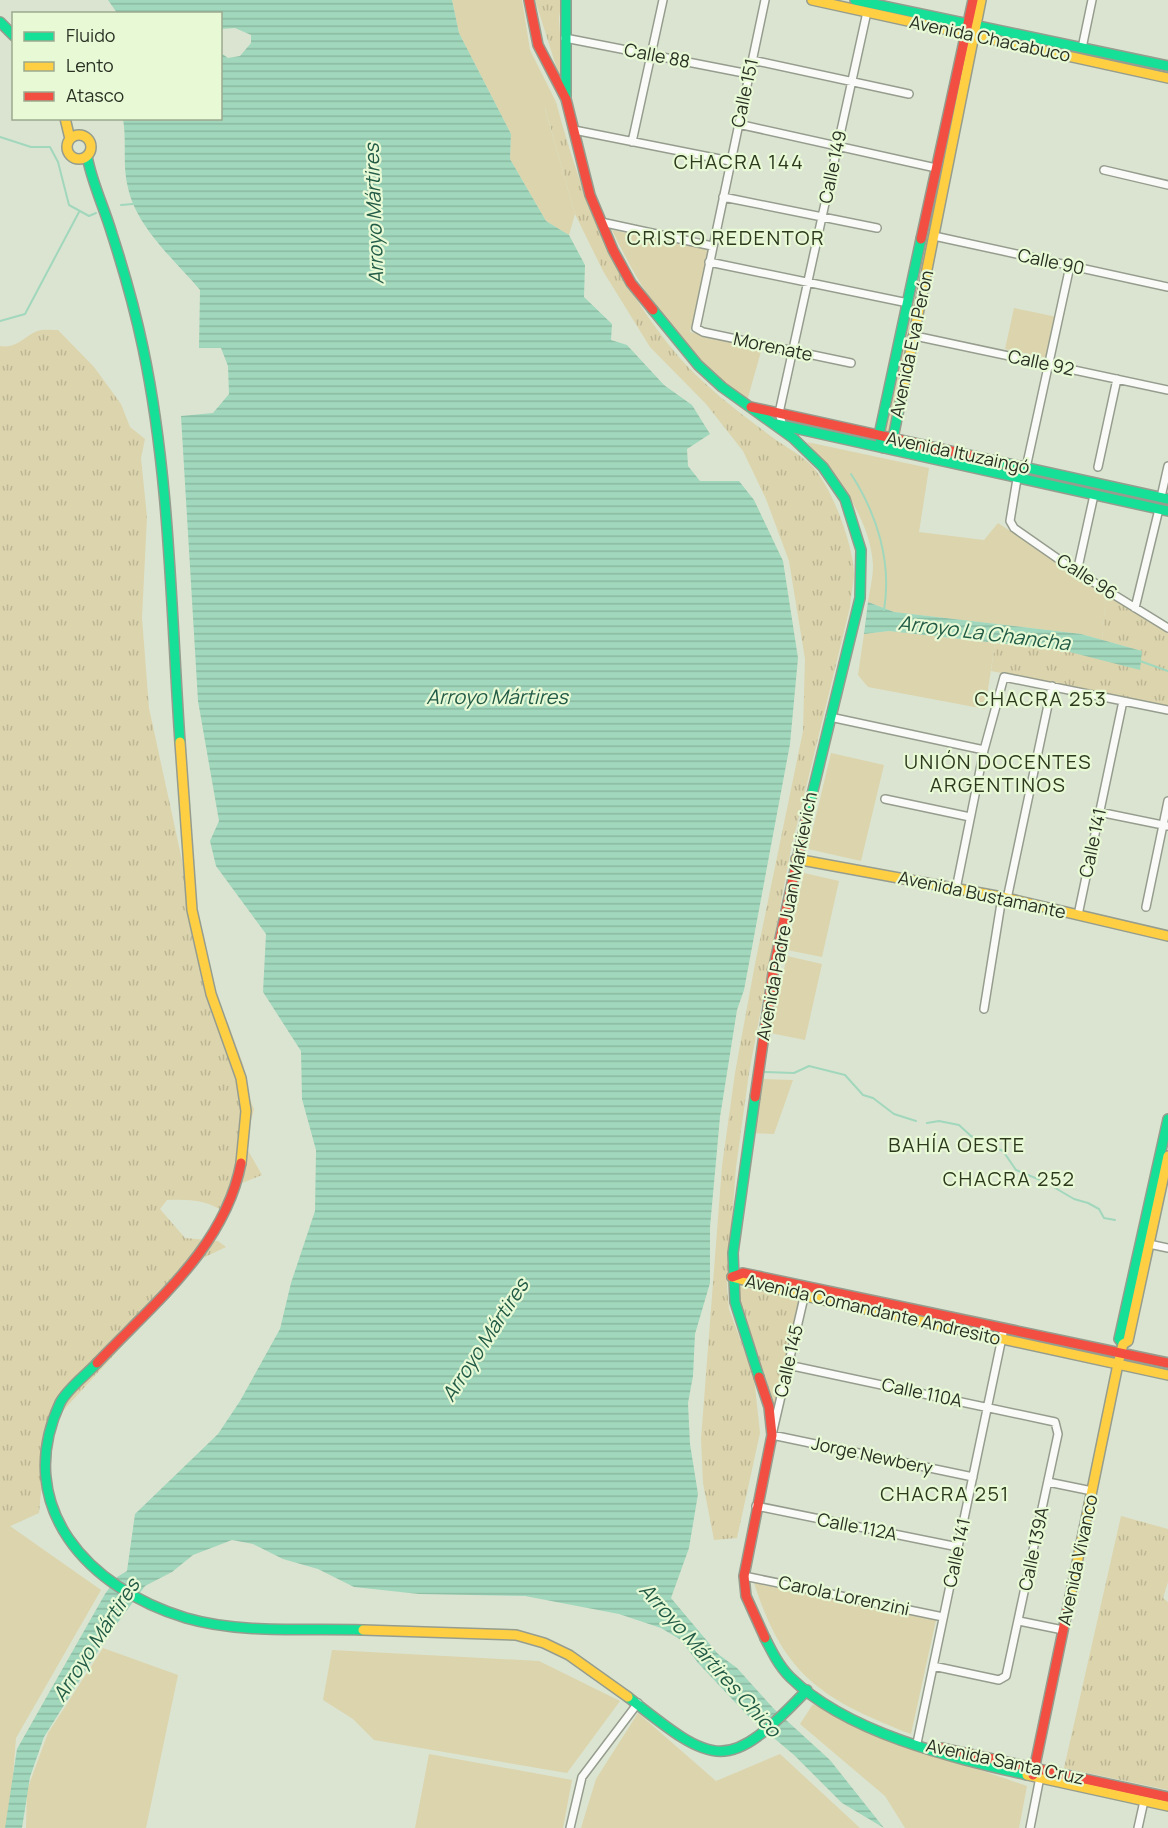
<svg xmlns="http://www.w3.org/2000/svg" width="1168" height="1828" viewBox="0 0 1168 1828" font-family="Manrope,sans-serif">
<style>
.grass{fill:url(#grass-tufts)}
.green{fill:#dcd4ac}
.water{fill:url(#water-rules)}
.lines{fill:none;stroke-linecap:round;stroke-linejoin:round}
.stream{stroke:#a1d7bc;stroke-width:2}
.street-casing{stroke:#969d8e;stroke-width:10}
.fast-casing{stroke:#969d8e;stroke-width:12}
.slow-casing{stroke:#969d8e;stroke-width:12}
.jam-casing{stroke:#969d8e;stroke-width:12}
.street{stroke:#fafbf8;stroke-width:7}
.fast{stroke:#16e098;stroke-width:9}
.slow{stroke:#ffcf43;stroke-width:9}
.jam{stroke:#f24e42;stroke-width:9}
.labels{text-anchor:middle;stroke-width:4.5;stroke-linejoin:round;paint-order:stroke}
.street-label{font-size:18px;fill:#2a3123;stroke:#e8f9d6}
.neighbourhood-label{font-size:20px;letter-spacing:1.5px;fill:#2d391d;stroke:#e8f9d6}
.water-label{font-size:20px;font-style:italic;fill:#225b46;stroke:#e8f9d6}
</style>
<defs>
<pattern id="grass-tufts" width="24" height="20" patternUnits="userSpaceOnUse" patternTransform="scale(1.5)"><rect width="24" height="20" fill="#dcd4ac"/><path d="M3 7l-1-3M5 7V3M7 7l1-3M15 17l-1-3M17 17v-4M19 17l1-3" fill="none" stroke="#bdb694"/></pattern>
<pattern id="water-rules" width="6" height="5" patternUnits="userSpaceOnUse" patternTransform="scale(1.5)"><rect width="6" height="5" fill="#a1d7bc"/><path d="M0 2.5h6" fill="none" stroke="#8bb9a1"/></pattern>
</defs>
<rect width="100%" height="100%" fill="#dbe4d1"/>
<path class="grass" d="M535,0H562L559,18L563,88Z
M968,45L890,435L885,434Z
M556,102C582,199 613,279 679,357C705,387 740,413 772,437C784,446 798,453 809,463C831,483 854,546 854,575C853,586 851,596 850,607L791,849L749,1073L736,1167L727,1287L729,1309L754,1377L760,1433L737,1538L714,1540L703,1483L701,1439L722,1166L735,1073L755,964L803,731L805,659L789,561L766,499L743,451L706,404L650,347L603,271L575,214L545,108Z
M58,330L94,367L121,404L130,427L145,439L141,458L147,517L142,618L149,708L211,994L228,1023L244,1067L241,1078L254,1109L245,1145L262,1175L237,1185L226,1213C208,1200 188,1199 167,1200L160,1209L185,1238L218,1241L226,1247L203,1258L59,1415L43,1471L39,1513L6,1528L0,1525V346C17,349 23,337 37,331C43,329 52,330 58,330Z
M1106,595L1168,633V706L991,671L995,643L1062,650L1142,651L1102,640Z
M739,1286L801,1300L773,1418L767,1382L739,1300Z
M1121,1516L1168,1529V1582L1163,1598L1168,1602V1790L1064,1768Z"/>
<path class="green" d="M452,0H522L530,50L556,102L545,109L575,214L569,235L546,221L510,159L511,134L459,33Z
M612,230L709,250L690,332L762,348L747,401C685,358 644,297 612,230Z
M1014,308L1057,317L1048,358L1005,349Z
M807,442L929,468L919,532L984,540L998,523L1106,595L1102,640L1081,634L894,612L868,602C870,590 873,577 873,565C870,516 836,477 807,442Z
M889,631L995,643L985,709L868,687L858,675L864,634Z
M831,753L884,765L861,861L808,849Z
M804,873L839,881L822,957L787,950Z
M787,956L822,964L805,1040L770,1033Z
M759,1079L793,1080L774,1134L749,1133Z
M0,1519L101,1590L16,1738L9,1828H0Z
M754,1583L936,1620L911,1734C822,1699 784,1676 754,1583Z
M103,1648L178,1675L146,1828H26L27,1790L48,1733Z
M332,1650L539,1661L620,1701L567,1773L374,1740L353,1719L323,1700Z
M813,1704L858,1728L1027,1786L1019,1828H905L885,1796L800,1724Z
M638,1713L716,1781L780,1754L860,1828H581L596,1779Z
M429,1754L572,1780L563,1828H415Z"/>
<path class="water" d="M108,0H452L459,33L511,134L510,159L546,221L569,235L585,265L584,297L612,324L611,340L627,345L664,385L692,405L710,434L687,449L688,466L700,481H739L754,500L783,561L798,658L790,744L744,990L737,1010L720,1117L710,1227V1283L695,1334L693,1376L688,1403L690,1444L698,1494L689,1548L671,1598L718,1654L737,1668L774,1709L830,1760L884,1828L842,1803L794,1755L750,1718L698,1663L681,1640L661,1628L619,1614L525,1596L419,1594L354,1587L318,1569L283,1559L253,1544L232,1540L193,1555L172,1572L145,1586L107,1637L44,1737L30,1777L22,1828H5L17,1749L105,1594L117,1577L127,1571L135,1514L218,1434L240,1401L280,1329L291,1283L315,1211L316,1150L302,1099L301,1051L263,992L266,934L216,866L210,841L219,821L198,701L181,416L213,413L229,394L228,366L221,348H199L200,290C174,259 137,228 128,188C122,166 127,141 123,119L220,118L221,53L228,58L240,56L251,43V35L235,28L221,29L220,14L117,13Z
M868,602L894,612L1081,634L1142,651L1140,670L1062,650L889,631L864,634Z"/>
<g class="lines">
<path class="stream" d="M0,137L31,147H50L58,162L69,205L89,216L96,213
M121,205L133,204
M0,321L25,314L79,212
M851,474C877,514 892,562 884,610
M1140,661L1168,671
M765,1072L794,1073L809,1066L845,1075L863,1095L873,1098L894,1114L916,1121
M927,1123L939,1121L959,1125L971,1136L1003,1151L1016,1170L1045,1182L1074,1199L1088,1203L1099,1209L1104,1218L1115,1220"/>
<defs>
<path id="street" d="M765,0L696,328L703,332L851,363
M565,38L749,74
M1082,48L1092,0
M752,60L909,94
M738,124L936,168
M574,130L730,161
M632,142L663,0
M1104,170L1168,185
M723,197L877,228
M601,222L712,246
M934,236L1168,287
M709,262L908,303
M1070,266L1026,468L1017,479L1010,521L1014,528L1077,572L1168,628
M915,336L1168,390
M783,426L779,413L867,12
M1098,467L1117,379
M1161,497L1168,466
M1077,572L1094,495
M1135,608L1159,509
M830,717L984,750
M885,799L970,817
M1099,812L1168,826
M956,889L984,750L1004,677L1168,710
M1007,899L1052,686
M1146,907L1168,801
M1078,915L1123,701
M984,1009L1002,897
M1149,1244L1168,1248
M805,1293L772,1435L973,1477
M788,1365L1055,1422L1058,1434L1006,1676L999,1680L933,1666
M1048,1482L1092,1491
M756,1506L958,1547
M744,1576L943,1617
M1019,1621L1063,1630
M917,1743L1004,1328
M570,1828L582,1777L638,1703
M1030,1828L1040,1777
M1138,1828L1144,1801"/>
<path id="fast" d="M566,0V96
M855,0L1168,66
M0,22L14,36
M87,156C92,183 104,207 112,234C124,271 135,310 143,348C170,476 171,611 180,742
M653,310L698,365L722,387L793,438L823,467L845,499L861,550L860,598L807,815
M902,394L893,438L883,448L879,435L921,239
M776,424L1168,511
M987,459L1168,499
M755,1097L733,1253L735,1302L759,1377
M1123,1344L1119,1339L1168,1119
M97,1363C86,1375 67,1389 60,1403C12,1507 89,1589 186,1618C241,1634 305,1628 363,1630
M765,1638C772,1652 779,1666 790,1677C847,1733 950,1757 1027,1775
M628,1697C716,1767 727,1774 807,1690"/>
<path id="slow" d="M812,0L1168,78
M65,118L70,139
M67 147a12 12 0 1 1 24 0a12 12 0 1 1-24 0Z
M902,394L981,0
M180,742L192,910L211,994L241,1078L246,1111L241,1163
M796,859L1002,897L1168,936
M732,1277L805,1296L1168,1375
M1070,1597L1118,1364L1123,1344L1128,1341L1168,1156
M363,1630L516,1635L544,1643L569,1655L628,1697
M1027,1775L1168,1806"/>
<path id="jam" d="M529,0L538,45L566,99L590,195L613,250L631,283L653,310
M921,239L973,0
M751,407L987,459
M755,1097L774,966L807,815
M732,1277L743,1273L1168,1363
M97,1363C154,1303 225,1247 241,1163
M759,1377L769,1407L772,1435L744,1576L746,1596L765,1638
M942,1748L1168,1797
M1033,1775L1070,1597"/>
</defs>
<use href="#street" class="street-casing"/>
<use href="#fast" class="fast-casing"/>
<use href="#slow" class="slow-casing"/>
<use href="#jam" class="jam-casing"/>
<use href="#street" class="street"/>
<use href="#fast" class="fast"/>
<use href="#slow" class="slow"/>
<use href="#jam" class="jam"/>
</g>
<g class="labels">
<g class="street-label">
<text transform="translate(990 39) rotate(12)" y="6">Avenida Chacabuco</text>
<text transform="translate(657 56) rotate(11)" y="6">Calle 88</text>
<text transform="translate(745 93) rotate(-78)" y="6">Calle 151</text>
<text transform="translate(833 167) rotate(-78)" y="6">Calle 149</text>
<text transform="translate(1051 262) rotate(12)" y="6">Calle 90</text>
<text transform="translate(912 344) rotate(-78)" y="6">Avenida Eva Perón</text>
<text transform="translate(773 347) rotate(12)" y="6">Morenate</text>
<text transform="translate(1041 363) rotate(12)" y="6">Calle 92</text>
<text transform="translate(958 453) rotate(12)" y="6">Avenida Ituzaingó</text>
<text transform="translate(1087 577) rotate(33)" y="6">Calle 96</text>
<text transform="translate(1093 843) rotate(-78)" y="6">Calle 141</text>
<text transform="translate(982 895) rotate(12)" y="6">Avenida Bustamante</text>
<text transform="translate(787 916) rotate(-79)" y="6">Avenida Padre Juan Markievich</text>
<text transform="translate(873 1310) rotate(13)" y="6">Avenida Comandante Andresito</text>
<text transform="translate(789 1361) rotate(-77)" y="6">Calle 145</text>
<text transform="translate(922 1393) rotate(12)" y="6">Calle 110A</text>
<text transform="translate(872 1456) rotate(12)" y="6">Jorge Newbery</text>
<text transform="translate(857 1527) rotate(11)" y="6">Calle 112A</text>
<text transform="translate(1034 1549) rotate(-78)" y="6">Calle 139A</text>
<text transform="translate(957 1553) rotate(-78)" y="6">Calle 141</text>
<text transform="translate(1078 1560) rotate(-78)" y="6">Avenida Vivanco</text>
<text transform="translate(844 1596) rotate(12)" y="6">Carola Lorenzini</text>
<text transform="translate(1005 1762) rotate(12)" y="6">Avenida Santa Cruz</text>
</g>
<g class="neighbourhood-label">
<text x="739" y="169">CHACRA 144</text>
<text x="726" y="245">CRISTO REDENTOR</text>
<text x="1041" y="706">CHACRA 253</text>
<text x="998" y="769">UNIÓN DOCENTES<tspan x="998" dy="23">ARGENTINOS</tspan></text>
<text x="957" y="1152">BAHÍA OESTE</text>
<text x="1009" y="1186">CHACRA 252</text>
<text x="945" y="1501">CHACRA 251</text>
</g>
<g class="water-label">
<text transform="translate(374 214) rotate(-92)" y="7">Arroyo Mártires</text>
<text transform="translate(984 633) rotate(7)" y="7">Arroyo La Chancha</text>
<text x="497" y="704">Arroyo Mártires</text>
<text transform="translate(485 1340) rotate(-57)" y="7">Arroyo Mártires</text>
<text transform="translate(96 1640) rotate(-57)" y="7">Arroyo Mártires</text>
<text transform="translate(710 1660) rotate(48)" y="7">Arroyo Mártires Chico</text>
</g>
</g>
<rect x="12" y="12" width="210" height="108" fill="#e8f9d6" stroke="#9ca98e" stroke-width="1.5"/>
<rect x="24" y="32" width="30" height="9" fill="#16e098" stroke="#9ca98e" stroke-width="1.5"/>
<text x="66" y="42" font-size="18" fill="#2a3123">Fluido</text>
<rect x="24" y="62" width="30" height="9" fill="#ffcf43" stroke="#9ca98e" stroke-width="1.5"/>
<text x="66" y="72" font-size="18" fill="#2a3123">Lento</text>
<rect x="24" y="92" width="30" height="9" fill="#f24e42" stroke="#9ca98e" stroke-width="1.5"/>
<text x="66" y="102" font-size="18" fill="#2a3123">Atasco</text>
</svg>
